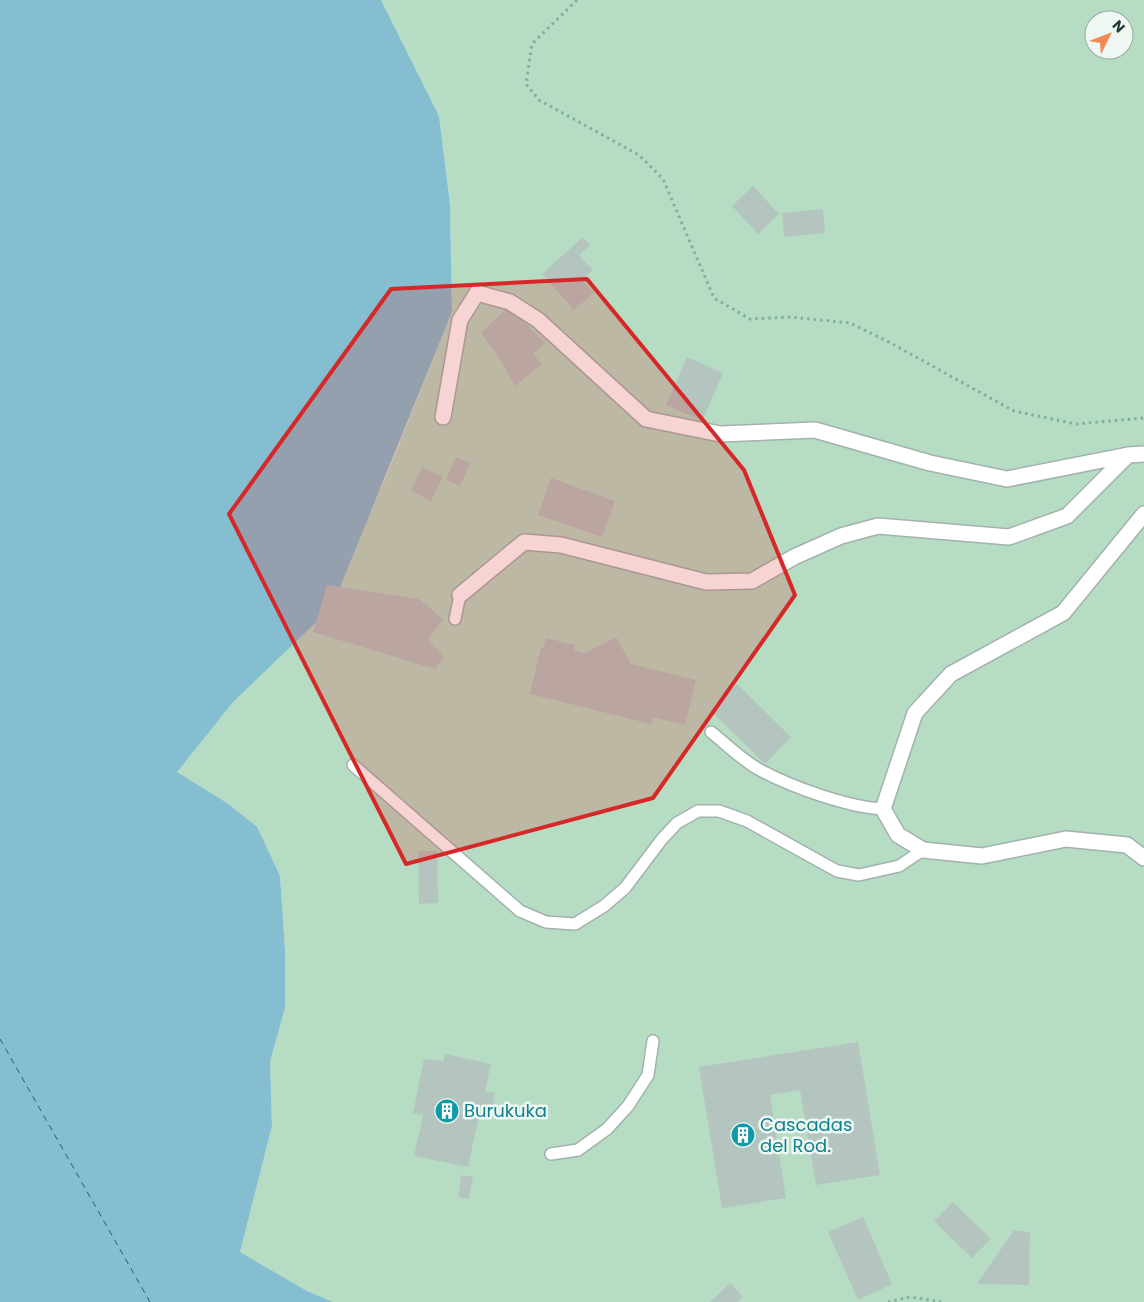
<svg xmlns="http://www.w3.org/2000/svg" width="1144" height="1302" viewBox="0 0 1144 1302" font-family="Poppins,sans-serif">
<style>
.green{fill:#b7dcc4;fill-rule:evenodd}
.water{fill:#85bed0}
.lines{fill:none;stroke-linecap:round;stroke-linejoin:round}
.ferry{stroke:#1a5f75;stroke-width:1;stroke-dasharray:6 5;stroke-linecap:butt}
.building{fill:#b4c5bf}
.service-casing{stroke:#a2b2ad;stroke-width:14}
.minor-casing{stroke:#a2b2ad;stroke-width:18}
.path{stroke:#7faea3;stroke-width:3;stroke-dasharray:2.5 4;stroke-linecap:butt}
.service{stroke:#fff;stroke-width:11}
.minor{stroke:#fff;stroke-width:15}
.marked{fill:#d62828;fill-opacity:0.2;stroke:#d62828;stroke-width:4;stroke-linejoin:round}
.labels{text-anchor:middle;stroke-width:5;stroke-linejoin:round;paint-order:stroke}
.culture-label{font-size:18px;fill:#0d838f;stroke:#eff7f3;text-anchor:start}
</style>
<rect width="100%" height="100%" fill="#dfeae6"/>
<path class="green" d="M381,0H1144V1302H333L307,1291L240,1252L272,1126L270,1062L285,1008V950L280,876L227,803L176,772L357,543L388,472L452,312L450,204L439,116ZM1094,20H1124V50H1094Z"/>
<path class="water" d="M0,0H381L439,116L450,204L452,312L332,607L233,702L177,772L227,803L257,827L280,876L285,950V1008L270,1062L272,1126L240,1252L307,1291L333,1302H0Z"/>
<g class="lines">
<path class="ferry" d="M0,1039L150,1302"/>
</g>
<path class="building" d="M753,186L779,214L758,234L732,206Z
M823,209L825,233L784,237L782,213Z
M583,237L590,245L579,255L593,270L582,280L594,293L574,310L542,274Z
M509,306L545,343L533,354L542,364L515,386L503,364L481,333Z
M687,357L723,373L702,421L666,405Z
M456,457L470,463L460,486L446,480Z
M422,467L443,477L431,501L411,491Z
M551,478L615,501L602,537L538,515Z
M327,585L419,599L443,619L428,640L444,657L435,669L313,632Z
M616,637L631,664L696,680L685,725L653,717L651,724L530,694L541,647L543,648L546,638L575,645L574,650L585,653Z
M737,684L791,737L765,764L711,711Z
M418,851H437L438,903L419,904Z
M858,1042L880,1175L816,1185L800,1090L770,1095L786,1198L722,1208L699,1067Z
M445,1054L491,1064L485,1091L495,1093L492,1109L481,1107L468,1167L414,1156L423,1115L413,1113L424,1059L444,1061Z
M461,1175L473,1177L469,1199L458,1197Z
M953,1202L991,1239L972,1258L934,1221Z
M863,1217L892,1284L858,1300L828,1232Z
M1014,1230L1030,1232L1029,1285L977,1284Z
M730,1283L743,1297L737,1302H710Z"/>
<g class="lines">
<defs>
<path id="service" d="M455,619L460,595
M711,732C726,744 743,761 760,770C792,787 847,807 883,809
M353,765L520,911L546,922L575,924L604,906L625,888L662,839L677,823L698,811H719L747,821L837,871L859,875L899,866L923,850
M551,1154L578,1150L607,1129L628,1106L648,1075L653,1041"/>
<path id="minor" d="M443,417L460,320L477,293L510,302L538,320L646,419L720,434L815,430L930,463L1007,479L1128,455
M1144,514L1063,613L951,674L915,713L883,809L898,835L923,850L982,856L1066,839L1127,845L1144,858
M460,595L524,542L561,545L706,582L752,581L794,557L841,536L878,526L1009,537L1067,516L1128,455L1144,454"/>
</defs>
<use href="#service" class="service-casing"/>
<use href="#minor" class="minor-casing"/>
<path class="path" d="M577,0L532,44L526,84L539,100L639,155L663,179L714,298L750,319L791,317L850,323L887,341L1014,411L1076,424L1144,418
M888,1302L910,1297L941,1302"/>
<use href="#service" class="service"/>
<use href="#minor" class="minor"/>
</g>
<path class="marked" d="M587,279L744,470L795,595L653,798L406,864L229,514L391,289Z"/>
<defs>
<symbol id="building-disc" viewBox="-11 -11 22 22"><circle r="9.5" fill="#0f9aa8" stroke="#eff7f3"/><path d="M-4-6H4V6H1V3H-1V6H-4ZM-2.5-4.3h1.7v1.8h-1.7ZM.8-4.3h1.7v1.8H.8ZM-2.5-1h1.7V.8h-1.7ZM.8-1h1.7V.8H.8Z" fill="#fff"/></symbol>
</defs>
<g fill-rule="evenodd">
<use href="#building-disc" x="433" y="1097" width="28" height="28"/>
<use href="#building-disc" x="729" y="1121" width="28" height="28"/>
</g>
<g class="labels">
<g class="culture-label">
<text x="464" y="1117">Burukuka</text>
<text x="760" y="1131">Cascadas<tspan x="760" dy="21">del Rod.</tspan></text>
</g>
</g>
<g transform="translate(1109 35) rotate(48)"><circle r="24" fill="#eff7f3" stroke="#9caba7"/>
<path d="M0-4L9 19L0 12L-9 19Z" fill="#f28854"/>
<text y="-8" font-size="14" font-weight="bold" text-anchor="middle" fill="#203a35">N</text>
</g>
</svg>
